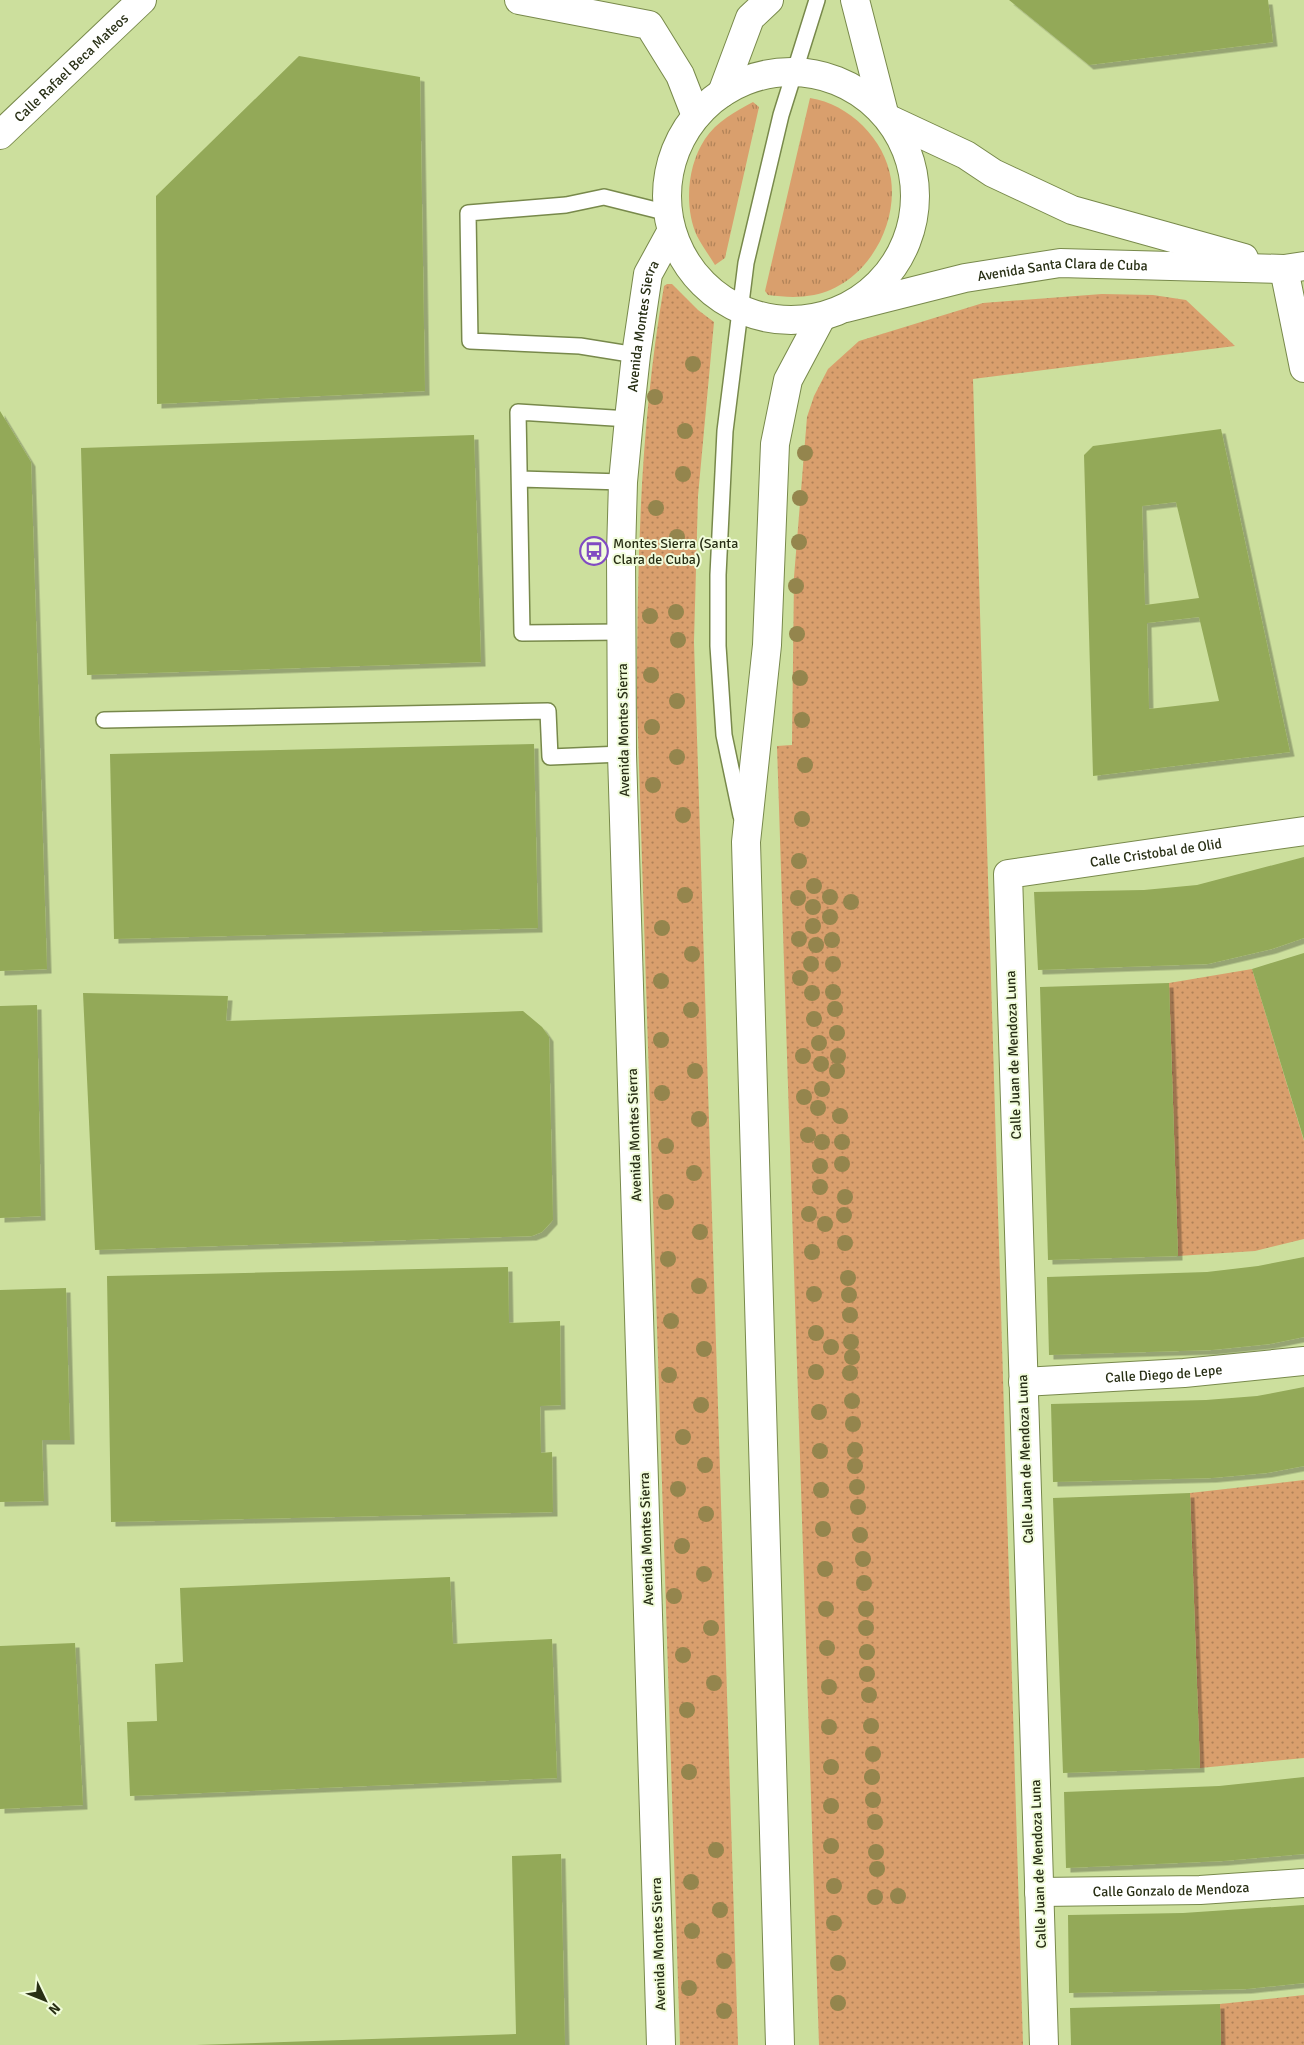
<svg xmlns="http://www.w3.org/2000/svg" width="1304" height="2045" viewBox="0 0 1304 2045" font-family="Signika,sans-serif">
<style>
.grass{fill:url(#grass-tufts)}
.park{fill:url(#park-dots)}
.building{fill:#93a958;fill-rule:evenodd;filter:url(#shadow)}
.lines{fill:none;stroke-linecap:round;stroke-linejoin:round}
.lane-casing{stroke:#78894b;stroke-width:18}
.street-casing{stroke:#78894b;stroke-width:30}
.secondary-casing{stroke:#78894b;stroke-width:30}
.primary-casing{stroke:#78894b;stroke-width:30}
.lane{stroke:#fff;stroke-width:15}
.street{stroke:#fff;stroke-width:28}
.secondary{stroke:#fff;stroke-width:28}
.primary{stroke:#fff;stroke-width:28}
.tree{fill:#94854d}
.labels{text-anchor:middle;stroke-width:4;stroke-linejoin:round;paint-order:stroke}
.street-label{font-size:14px;fill:#282f15;stroke:#f1fcdb}
.poi-label{font-size:14px;fill:#282f15;stroke:#f1fcdb;text-anchor:start}
</style>
<defs>
<pattern id="grass-tufts" width="24" height="20" patternUnits="userSpaceOnUse" patternTransform="scale(1.25)"><rect width="24" height="20" fill="#d99f6d"/><path d="M3 7l-1-3M5 7V3M7 7l1-3M15 17l-1-3M17 17v-4M19 17l1-3" fill="none" stroke="#b08258"/></pattern>
<pattern id="park-dots" width="8" height="8" patternUnits="userSpaceOnUse" patternTransform="scale(1.25)"><rect width="8" height="8" fill="#d99f6d"/><path d="M2 2h.1M6 6h.1" fill="none" stroke="#b08258" stroke-width="1.8" stroke-linecap="round"/></pattern>
<filter id="shadow"><feDropShadow dx="4.5" dy="4.5" stdDeviation="0" flood-color="#0004"/></filter>
</defs>
<rect width="100%" height="100%" fill="#ccdf9d"/>
<path class="grass" d="M810,98C849,104 885,139 891,179C898,229 864,285 814,295C798,298 784,297 768,295L765,291Z
M753,102L759,107L725,258L715,265C709,255 702,246 697,236C684,207 687,166 705,139C716,122 736,111 753,102Z"/>
<path class="park" d="M667,284H672L698,310L714,322L698,496L694,642L738,2045H680L637,704C637,564 640,424 664,286Z
M1102,294L1153,295L1186,300L1235,346L973,379L1023,2045H819L777,746L792,745L794,577L807,417L814,396L828,369L859,341L983,303Z
M1252,969L1304,1141V1239L1255,1251L1178,1256L1169,983Z
M1304,1480V1758L1200,1768L1190,1493Z
M1304,1995V2045H1221L1220,2004Z"/>
<path class="building" d="M1009,0H1268L1273,42L1089,65Z
M299,56L420,77L425,391L157,404L156,196Z
M0,411L31,462L47,969L0,971Z
M1221,429L1290,752L1093,776L1084,455L1093,446ZM1176,502L1199,598L1145,605L1142,506ZM1199,617L1219,701L1149,709L1147,623Z
M474,435L481,662L87,675L81,448Z
M534,744L538,928L114,939L110,754Z
M1304,857V938L1272,949L1208,964L1038,970L1034,892L1144,890L1197,885Z
M1304,953V1140L1252,969Z
M1169,983L1178,1256L1048,1260L1040,987Z
M83,993L228,996L226,1021L523,1011L542,1027L549,1037L553,1220L542,1232L532,1236L95,1250Z
M37,1005L41,1216L0,1218V1006Z
M1304,1257V1337L1270,1344L1212,1350L1049,1355L1047,1277L1207,1272L1258,1266Z
M508,1267L509,1323L560,1321L561,1405L540,1406L541,1453L552,1452L553,1512L111,1522L107,1276Z
M66,1288L70,1440H42L44,1501L0,1502V1290Z
M1304,1387V1466L1267,1473L1212,1478L1053,1482L1051,1404L1206,1400L1257,1396Z
M1190,1493L1200,1768L1063,1773L1053,1498Z
M450,1577L453,1644L552,1639L557,1778L130,1796L127,1722L157,1721L155,1664L183,1662L180,1588Z
M75,1643L83,1805L0,1809V1646Z
M1304,1777V1854L1223,1861L1066,1868L1064,1792L1219,1786Z
M561,1854L565,2045H196L516,2034L512,1856Z
M1304,1905V1983L1247,1989L1069,1993L1068,1915L1183,1913Z
M1220,2004L1221,2045H1071L1070,2008Z"/>
<g class="lines">
<defs>
<path id="lane" d="M636,355L580,346L470,341L468,213L566,205L604,197L668,213
M520,479L623,482
M621,632L522,633L518,412L629,419
M104,720L548,711L550,757L622,754
M741,816L724,735L718,646V575L725,431L746,263L781,115L817,0"/>
<g id="street">
<path d="M519,0L649,25L680,75L696,116"/>
<path id="s1" d="M0,135L142,0"/>
<path d="M1284,269L1304,368"/>
<path id="s2" d="M1023,1382L1184,1373L1304,1361"/>
<path id="s3" d="M1039,1892L1200,1890L1304,1883"/>
<path id="s4" d="M1044,2045L1008,874L1304,831"/>
</g>
<g id="secondary">
<path d="M891,120L966,155L993,173L1072,210L1244,258"/>
<path id="s5" d="M846,308L965,278L1060,263L1284,269L1304,266"/>
</g>
<g id="primary">
<path d="M855,0L884,113"/>
<circle cx="791" cy="196" r="124"/>
<path d="M722,93L750,18L769,0"/>
<path id="s6" d="M661,2045L622,754L621,553L623,482L629,419L636,355L648,274L671,232"/>
<path d="M780,2045L746,842L767,645L775,444L788,380L821,318"/>
</g>
</defs>
<use href="#lane" class="lane-casing"/>
<use href="#street" class="street-casing"/>
<use href="#secondary" class="secondary-casing"/>
<use href="#primary" class="primary-casing"/>
<use href="#lane" class="lane"/>
<use href="#street" class="street"/>
<use href="#secondary" class="secondary"/>
<use href="#primary" class="primary"/>
</g>
<g class="tree">
<circle cx="693" cy="364" r="8"/>
<circle cx="655" cy="397" r="8"/>
<circle cx="685" cy="431" r="8"/>
<circle cx="805" cy="453" r="8"/>
<circle cx="683" cy="474" r="8"/>
<circle cx="800" cy="498" r="8"/>
<circle cx="656" cy="508" r="8"/>
<circle cx="677" cy="537" r="8"/>
<circle cx="799" cy="542" r="8"/>
<circle cx="796" cy="586" r="8"/>
<circle cx="676" cy="612" r="8"/>
<circle cx="650" cy="616" r="8"/>
<circle cx="797" cy="634" r="8"/>
<circle cx="678" cy="640" r="8"/>
<circle cx="651" cy="675" r="8"/>
<circle cx="800" cy="678" r="8"/>
<circle cx="677" cy="701" r="8"/>
<circle cx="802" cy="720" r="8"/>
<circle cx="652" cy="727" r="8"/>
<circle cx="677" cy="757" r="8"/>
<circle cx="805" cy="765" r="8"/>
<circle cx="653" cy="785" r="8"/>
<circle cx="683" cy="815" r="8"/>
<circle cx="802" cy="819" r="8"/>
<circle cx="799" cy="861" r="8"/>
<circle cx="814" cy="886" r="8"/>
<circle cx="685" cy="895" r="8"/>
<circle cx="830" cy="897" r="8"/>
<circle cx="798" cy="898" r="8"/>
<circle cx="851" cy="902" r="8"/>
<circle cx="813" cy="907" r="8"/>
<circle cx="830" cy="917" r="8"/>
<circle cx="813" cy="926" r="8"/>
<circle cx="662" cy="928" r="8"/>
<circle cx="799" cy="939" r="8"/>
<circle cx="832" cy="940" r="8"/>
<circle cx="816" cy="945" r="8"/>
<circle cx="692" cy="954" r="8"/>
<circle cx="811" cy="964" r="8"/>
<circle cx="833" cy="964" r="8"/>
<circle cx="800" cy="978" r="8"/>
<circle cx="661" cy="981" r="8"/>
<circle cx="833" cy="992" r="8"/>
<circle cx="812" cy="993" r="8"/>
<circle cx="835" cy="1009" r="8"/>
<circle cx="691" cy="1010" r="8"/>
<circle cx="814" cy="1019" r="8"/>
<circle cx="837" cy="1033" r="8"/>
<circle cx="661" cy="1040" r="8"/>
<circle cx="819" cy="1043" r="8"/>
<circle cx="803" cy="1056" r="8"/>
<circle cx="838" cy="1056" r="8"/>
<circle cx="821" cy="1064" r="8"/>
<circle cx="695" cy="1071" r="8"/>
<circle cx="837" cy="1071" r="8"/>
<circle cx="822" cy="1089" r="8"/>
<circle cx="662" cy="1093" r="8"/>
<circle cx="804" cy="1097" r="8"/>
<circle cx="818" cy="1108" r="8"/>
<circle cx="840" cy="1116" r="8"/>
<circle cx="699" cy="1119" r="8"/>
<circle cx="808" cy="1135" r="8"/>
<circle cx="822" cy="1142" r="8"/>
<circle cx="842" cy="1142" r="8"/>
<circle cx="666" cy="1146" r="8"/>
<circle cx="842" cy="1164" r="8"/>
<circle cx="820" cy="1166" r="8"/>
<circle cx="694" cy="1173" r="8"/>
<circle cx="820" cy="1187" r="8"/>
<circle cx="845" cy="1197" r="8"/>
<circle cx="666" cy="1202" r="8"/>
<circle cx="809" cy="1214" r="8"/>
<circle cx="844" cy="1215" r="8"/>
<circle cx="825" cy="1224" r="8"/>
<circle cx="700" cy="1232" r="8"/>
<circle cx="845" cy="1243" r="8"/>
<circle cx="812" cy="1252" r="8"/>
<circle cx="668" cy="1259" r="8"/>
<circle cx="848" cy="1278" r="8"/>
<circle cx="699" cy="1286" r="8"/>
<circle cx="814" cy="1294" r="8"/>
<circle cx="849" cy="1295" r="8"/>
<circle cx="850" cy="1315" r="8"/>
<circle cx="671" cy="1321" r="8"/>
<circle cx="816" cy="1333" r="8"/>
<circle cx="851" cy="1342" r="8"/>
<circle cx="831" cy="1347" r="8"/>
<circle cx="704" cy="1349" r="8"/>
<circle cx="852" cy="1357" r="8"/>
<circle cx="816" cy="1372" r="8"/>
<circle cx="850" cy="1373" r="8"/>
<circle cx="669" cy="1375" r="8"/>
<circle cx="852" cy="1401" r="8"/>
<circle cx="701" cy="1405" r="8"/>
<circle cx="819" cy="1412" r="8"/>
<circle cx="853" cy="1424" r="8"/>
<circle cx="683" cy="1437" r="8"/>
<circle cx="855" cy="1450" r="8"/>
<circle cx="820" cy="1451" r="8"/>
<circle cx="705" cy="1465" r="8"/>
<circle cx="855" cy="1466" r="8"/>
<circle cx="857" cy="1487" r="8"/>
<circle cx="678" cy="1489" r="8"/>
<circle cx="821" cy="1490" r="8"/>
<circle cx="858" cy="1507" r="8"/>
<circle cx="706" cy="1514" r="8"/>
<circle cx="823" cy="1529" r="8"/>
<circle cx="860" cy="1535" r="8"/>
<circle cx="682" cy="1546" r="8"/>
<circle cx="863" cy="1559" r="8"/>
<circle cx="825" cy="1569" r="8"/>
<circle cx="704" cy="1574" r="8"/>
<circle cx="864" cy="1583" r="8"/>
<circle cx="674" cy="1596" r="8"/>
<circle cx="826" cy="1609" r="8"/>
<circle cx="866" cy="1609" r="8"/>
<circle cx="711" cy="1628" r="8"/>
<circle cx="866" cy="1628" r="8"/>
<circle cx="827" cy="1648" r="8"/>
<circle cx="867" cy="1652" r="8"/>
<circle cx="683" cy="1655" r="8"/>
<circle cx="867" cy="1674" r="8"/>
<circle cx="714" cy="1683" r="8"/>
<circle cx="829" cy="1687" r="8"/>
<circle cx="869" cy="1695" r="8"/>
<circle cx="687" cy="1710" r="8"/>
<circle cx="871" cy="1726" r="8"/>
<circle cx="829" cy="1727" r="8"/>
<circle cx="873" cy="1754" r="8"/>
<circle cx="831" cy="1767" r="8"/>
<circle cx="689" cy="1772" r="8"/>
<circle cx="872" cy="1777" r="8"/>
<circle cx="873" cy="1800" r="8"/>
<circle cx="831" cy="1806" r="8"/>
<circle cx="875" cy="1822" r="8"/>
<circle cx="831" cy="1846" r="8"/>
<circle cx="716" cy="1850" r="8"/>
<circle cx="876" cy="1852" r="8"/>
<circle cx="877" cy="1869" r="8"/>
<circle cx="691" cy="1882" r="8"/>
<circle cx="834" cy="1886" r="8"/>
<circle cx="898" cy="1896" r="8"/>
<circle cx="875" cy="1897" r="8"/>
<circle cx="720" cy="1910" r="8"/>
<circle cx="834" cy="1923" r="8"/>
<circle cx="692" cy="1931" r="8"/>
<circle cx="724" cy="1961" r="8"/>
<circle cx="838" cy="1963" r="8"/>
<circle cx="689" cy="1988" r="8"/>
<circle cx="838" cy="2003" r="8"/>
<circle cx="724" cy="2011" r="8"/>
</g>
<defs>
<symbol id="bus-ring" viewBox="-11 -11 22 22"><circle r="9.5" fill="#f1fcdb" stroke="#814bc2" stroke-width="1.5"/><path d="M-5-6H5V4H4V6H2V4H-2V6H-4V4H-5ZM-3.5-4V0h7V-4ZM-3.5 1.2v1.5H-2V1.2ZM2 1.2v1.5H3.5V1.2Z" fill="#814bc2"/></symbol>
</defs>
<g fill-rule="evenodd">
<use href="#bus-ring" x="578" y="535" width="32" height="32"/>
</g>
<g class="labels">
<g class="street-label">
<text dy="5" stroke="none"><textPath href="#s1" startOffset="98">Calle Rafael Beca Mateos</textPath></text>
<text dy="5" stroke="none"><textPath href="#s5" startOffset="221">Avenida Santa Clara de Cuba</textPath></text>
<text dy="5" stroke="none"><textPath href="#s6" startOffset="1721">Avenida Montes Sierra</textPath></text>
<text transform="translate(623 730) rotate(-91)" y="5">Avenida Montes Sierra</text>
<text dy="5" stroke="none"><textPath href="#s4" startOffset="1321">Calle Cristobal de Olid</textPath></text>
<text transform="translate(1013 1055) rotate(-92)" y="5">Calle Juan de Mendoza Luna</text>
<text transform="translate(634 1135) rotate(-92)" y="5">Avenida Montes Sierra</text>
<text dy="5" stroke="none"><textPath href="#s2" startOffset="141">Calle Diego de Lepe</textPath></text>
<text transform="translate(1025 1459) rotate(-92)" y="5">Calle Juan de Mendoza Luna</text>
<text transform="translate(646 1539) rotate(-92)" y="5">Avenida Montes Sierra</text>
<text transform="translate(1038 1864) rotate(-92)" y="5">Calle Juan de Mendoza Luna</text>
<text dy="5" stroke="none"><textPath href="#s3" startOffset="132">Calle Gonzalo de Mendoza</textPath></text>
<text transform="translate(658 1944) rotate(-92)" y="5">Avenida Montes Sierra</text>
</g>
<g class="poi-label">
<text x="613" y="548">Montes Sierra (Santa<tspan x="613" dy="16">Clara de Cuba)</tspan></text>
</g>
</g>
<g transform="translate(45 2000) rotate(133)" stroke="#f1fcdb" stroke-width="4" paint-order="stroke">
<path d="M0-4L9 19L0 12L-9 19Z" fill="#282f15"/>
<text y="-8" font-size="14" font-weight="bold" text-anchor="middle" fill="#282f15">N</text>
</g>
</svg>
